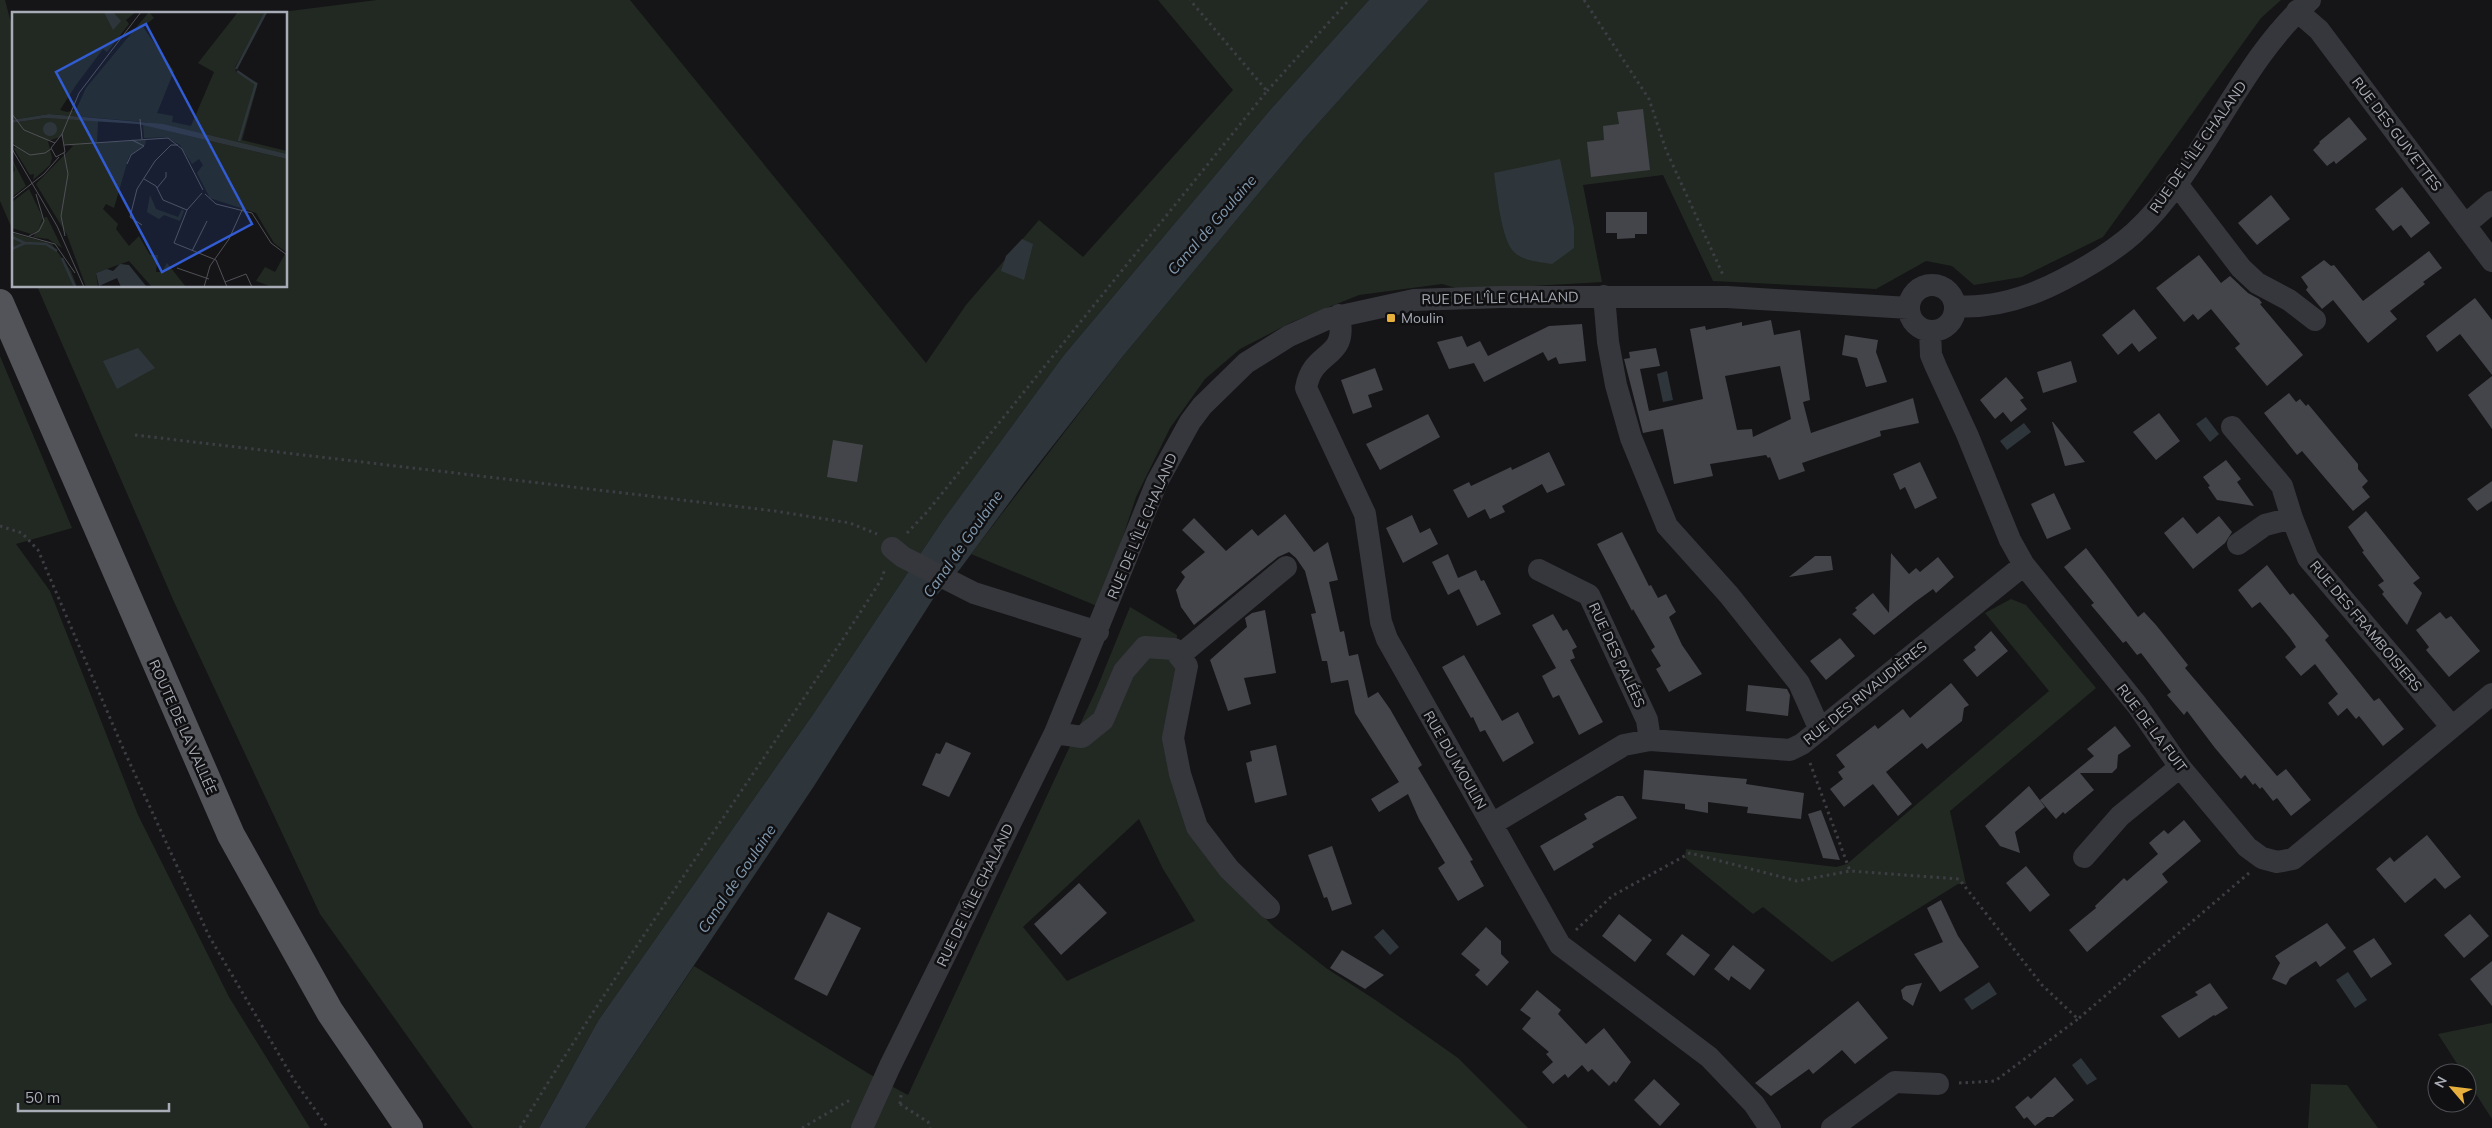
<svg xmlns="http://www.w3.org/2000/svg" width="2492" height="1128" viewBox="0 0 2492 1128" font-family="Mulish,sans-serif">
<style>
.green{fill:#222922;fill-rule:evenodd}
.water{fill:#2e363c}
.building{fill:#44454a;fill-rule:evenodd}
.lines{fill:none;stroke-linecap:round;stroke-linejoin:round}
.path{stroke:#3c3e43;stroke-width:3;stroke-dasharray:2.5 4;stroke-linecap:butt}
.minor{stroke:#36373c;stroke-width:22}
.major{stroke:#53545a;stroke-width:28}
.poi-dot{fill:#e7b03d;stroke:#101012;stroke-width:2}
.labels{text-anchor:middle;stroke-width:5;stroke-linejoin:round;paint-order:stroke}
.street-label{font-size:14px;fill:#a8acb6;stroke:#101012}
.poi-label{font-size:14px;fill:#a8acb6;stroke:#101012;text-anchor:start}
.water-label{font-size:15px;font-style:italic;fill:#8199af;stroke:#101012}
.inset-river{fill:none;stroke:#2e363c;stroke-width:2.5}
.inset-road{fill:none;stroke:#505157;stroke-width:1}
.view{fill:#325cd3;fill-opacity:0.15;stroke:#325cd3;stroke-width:2.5}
.inset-edge{fill:none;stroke:#a8acb6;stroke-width:2.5}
</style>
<rect width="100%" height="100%" fill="#151517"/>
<path class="green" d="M0,0H5L14,34V233L0,201Z
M377,0H630L926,363L966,305L1039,220L1083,257L1233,90L1158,0H1369L1271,109L1064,355L943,520L814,713L598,1021L539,1128H473L320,914L175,604L37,286H286V14H266Z
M1429,0H2281L2261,18L2103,237L2022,277L1974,285L1952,266L1926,261L1876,289L1713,281L1663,175L1583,185L1602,282L1463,290L1442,284L1359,295L1292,322L1240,349L1205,379L1170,428L1136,497L1110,576L1097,606L971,554L1123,356L1304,139Z
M0,356L72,528L16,544L50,591L138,815L229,997L310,1128H0Z
M2011,599L2026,605L2096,688L1950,811L1966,884H1958L1832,962L1763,907L1753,914L1685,858L1686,849L1836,867L1847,864L2049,691L1985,613Z
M1130,607L1177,635L1175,675L1165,737L1230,883L1274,927L1326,968L1377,1001L1458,1058L1528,1128H585L694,966L871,1075L908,1095L1097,688ZM1139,819L1163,869L1195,921L1067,981L1023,927Z
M2492,1023V1119L2467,1080V1073H2463L2438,1034Z
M2311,1084L2347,1085L2378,1128H2308Z"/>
<path class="water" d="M1369,0H1429L1304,139L1123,356L1026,480L960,569L933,599L814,786L585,1128H539L598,1021L814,713L943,520L1064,355L1271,109Z
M1560,159L1574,227V248L1552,264C1541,262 1523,261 1514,252C1501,239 1497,192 1494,173Z
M1022,239L1033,244L1024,280L1001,271L1006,256Z
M138,348L155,368L117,389L103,361Z
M1667,371L1673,400L1663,402L1657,374Z
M2206,417L2219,434L2210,442L2196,424Z
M2024,423L2031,432L2007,450L2000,441Z
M1383,929L1399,947L1390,955L1374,937Z
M2348,972L2367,1000L2355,1008L2336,980Z
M1989,982L1997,994L1972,1010L1964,999Z
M2081,1058L2097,1079L2087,1085L2072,1065Z"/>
<path class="building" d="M1643,109L1650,170L1591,177L1587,142L1604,140L1603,126L1619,124L1617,112Z
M2349,117L2367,139L2336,164L2334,161L2327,166L2313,150L2320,143L2319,142Z
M2402,187L2430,223L2411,238L2401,225L2393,231L2375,209Z
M2271,195L2290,219L2257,245L2238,223Z
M1606,212H1647V234H1635V238L1617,239V233H1606Z
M2429,251L2442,268L2423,282L2425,284L2390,311L2397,319L2368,343L2333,300L2322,309L2306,290L2308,287L2301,277L2324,260L2331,266L2334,265L2363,301Z
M2199,255L2221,283L2230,276L2248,293L2259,299L2262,303L2260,304L2303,355L2267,386L2235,348L2240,344L2211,309L2198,320L2193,314L2184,322L2156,288Z
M2475,298L2492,320V375L2460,334L2437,352L2426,336Z
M2134,309L2157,338L2139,352L2132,343L2118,355L2102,335Z
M1771,320L1774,335L1800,330L1810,400L1803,402L1811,433L1913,398L1919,423L1880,431L1881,436L1802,463L1805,471L1779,480L1770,457L1768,458L1766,455L1710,464L1713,476L1674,484L1663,429L1643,433L1624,359L1630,358L1629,352L1656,348L1660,366L1640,369L1649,411L1703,399L1690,329L1705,326L1706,330L1742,322V326ZM1780,366L1791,419L1753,437L1752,429L1737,430L1725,376Z
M1582,324L1586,361L1559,364L1556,357L1548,361L1543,352L1484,382L1474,363L1449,369L1437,342L1462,336L1467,347L1480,341L1488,356L1549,326Z
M1845,335L1878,340L1876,352L1887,382L1866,387L1857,358L1842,355Z
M2071,361L2077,382L2043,393L2037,372Z
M1375,368L1383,390L1368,395L1372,407L1353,414L1341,380Z
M2492,376V429L2468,395Z
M2006,377L2024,398L2020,400L2027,409L2011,422L2003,412L1995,419L1980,400Z
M2289,393L2296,402L2300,399L2306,406L2308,404L2358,464V469L2368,481L2362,487L2370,497L2353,511L2302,451L2297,455L2264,413Z
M2159,413L2180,441L2156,460L2133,432Z
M1428,414L1440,437L1380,470L1366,444Z
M2052,422H2053L2085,462L2065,466Z
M833,440L863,445L857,482L827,477Z
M1549,452L1565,485L1547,493L1542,484L1502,506L1505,512L1490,519L1485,509L1468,518L1453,490L1469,482L1471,486L1511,467L1512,470Z
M2226,460L2241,479L2237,482L2254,506L2217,500L2208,487L2210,486L2203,477Z
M1920,462L1937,498L1915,509L1905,487L1900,490L1893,474Z
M2492,481V501L2477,511L2467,499Z
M2054,493L2071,529L2047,539L2031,504Z
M2366,511L2420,578L2413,583L2422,593L2407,625L2382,594L2384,592L2378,585L2384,581L2362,552L2364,551L2348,527Z
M1285,514L1314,552L1328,542L1338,580L1329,582L1340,632L1344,631L1349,656L1358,654L1368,698L1378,692L1390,709L1422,765L1418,768L1473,860L1470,861L1484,886L1458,901L1438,868L1445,863L1419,819L1408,794L1379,812L1371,799L1399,782L1355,713L1348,680L1331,683L1327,661H1322L1311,614L1316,613L1305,571L1296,558L1289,552L1278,557L1194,625L1181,607L1176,590L1185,577L1181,572L1205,552L1182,530L1194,518L1226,551L1252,529L1258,536Z
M1412,515L1420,533L1430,528L1438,544L1403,563L1386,528Z
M2219,516L2232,532L2225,543L2193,569L2164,533L2183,517L2197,534Z
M1622,532L1649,586L1651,585L1658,598L1666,594L1676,612L1669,617L1682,645L1702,674L1669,692L1656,669L1661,666L1651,650L1655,647L1633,609L1632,611L1597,544Z
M2086,548L2138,617L2144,612L2156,625L2188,665L2185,668L2277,776L2286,769L2311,800L2291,816L2277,798L2273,801L2262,787L2260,789L2255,783L2253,785L2245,775L2241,779L2215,748L2187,711L2184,715L2167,695L2171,692L2141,653L2137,655L2126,641L2123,643L2091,605L2094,603L2064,567Z
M1891,553L1909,574L1916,568L1920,572L1938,557L1954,577L1936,593L1933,589L1915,602L1874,635L1852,614L1857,610L1855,608L1873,593L1889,613Z
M1448,554L1458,578L1476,570L1481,581L1484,580L1501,614L1477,626L1459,589L1448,595L1432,562Z
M1815,556H1831L1833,570L1789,577Z
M2267,565L2290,595L2293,593L2329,636L2325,640L2374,701L2379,698L2404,729L2383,746L2359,716L2356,719L2347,708L2338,716L2328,703L2338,694L2315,664L2301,676L2285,657L2296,647L2290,638L2260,602L2252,608L2238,590Z
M1265,610L1276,673L1244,678L1251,704L1228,711L1210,660L1247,627L1245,618L1252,613Z
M2440,612L2446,619L2451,616L2480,651L2449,677L2426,650L2429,647L2416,630Z
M1553,614L1563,631L1567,629L1577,647L1572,650L1575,658L1570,660L1603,722L1579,735L1559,695L1553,698L1542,676L1556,668L1532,625Z
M1991,631L2008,651L1977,677L1963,660L1976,650L1974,647Z
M1840,638L1855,656L1826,680L1810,661Z
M1464,655L1502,721L1518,712L1534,743L1503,762L1485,730L1480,732L1473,717L1471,718L1442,667Z
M1951,683L1969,705L1964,708L1962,721L1927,749L1922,743L1886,772L1912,804L1898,816L1873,784L1844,807L1830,789L1843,779L1838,772L1845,767L1836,755L1875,725L1878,729L1903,709L1910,718Z
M1748,685L1787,689L1790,695L1788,716L1746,711Z
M2115,726L2131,746L2118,755L2117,768L2112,773H2080L2094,790L2065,814L2063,812L2056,819L2040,800L2094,756L2087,749Z
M946,742L971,753L949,797L922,785L936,753L940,754Z
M1276,745L1287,795L1255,803L1246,763L1252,761L1250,751Z
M1644,770L1747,779L1746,784L1804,793L1801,819L1747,813L1748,807L1708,802V813L1685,809V804L1642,799Z
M2029,786L2045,807L2015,832L2020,853L2000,846L1985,826Z
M1617,796H1623L1637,818L1592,844L1594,847L1554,871L1540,846L1587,819L1584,814Z
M1821,810L1840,860L1823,858L1808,814Z
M2184,820L2201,841L2162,874L2168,882L2087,952L2069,930L2096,908L2095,906L2124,878L2127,881L2158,854L2149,843L2164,830L2168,834Z
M2427,835L2461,877L2445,889L2435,878L2405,903L2376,869L2390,857L2394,862Z
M1332,846L1352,904L1332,911L1327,897L1324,898L1308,855Z
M2026,866L2050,895L2030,912L2006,883Z
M1079,883L1107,913L1061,955L1034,924Z
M1941,900L1958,936L1979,967L1940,992L1914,954L1943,942L1927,908Z
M828,912L861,928L827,996L794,979Z
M1619,914L1652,940L1635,962L1602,936Z
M2470,914L2489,936L2464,958L2444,935Z
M2327,923L2346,948L2320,967L2316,961L2290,978L2286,985L2272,979L2280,963L2275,956Z
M1486,927L1501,941V954L1509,962L1487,986L1475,975L1480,970L1461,954Z
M1682,934L1710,955L1694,976L1666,954Z
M2374,938L2392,964L2371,978L2353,951Z
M1733,945L1765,970L1750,990L1731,976L1729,981L1714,969Z
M1342,950L1384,975L1365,989L1330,968Z
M2492,961V1006L2470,979Z
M1922,983L1913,1006L1903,999L1901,990L1906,986Z
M2210,983L2228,1008L2215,1016L2214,1015L2179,1038L2161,1016L2198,995L2195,992Z
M1537,990L1561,1010L1558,1014L1586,1044L1604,1028L1631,1062L1616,1083L1614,1081L1609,1086L1592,1069L1588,1072L1582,1065L1568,1078L1565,1074L1553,1084L1542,1072L1553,1062L1546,1054L1549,1052L1522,1029L1531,1018L1520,1010Z
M1858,1001L1888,1038L1855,1064L1842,1050L1813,1074L1809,1069L1771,1096L1755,1083Z
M2055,1077L2074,1100L2053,1117H2047L2035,1126L2027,1117L2024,1119L2015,1107L2028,1096L2031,1099Z
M1654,1079L1680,1104L1660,1126L1634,1100Z"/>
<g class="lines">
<path class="path" d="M1584,0L1649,99L1666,150L1724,277
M1267,91L1349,0
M135,435L775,511L850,523L877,534
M0,526L22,533L38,550L122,746L209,936L294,1080L328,1128
M907,533L927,512L1267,91L1190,0
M1810,763L1850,871
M1576,930L1612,896L1690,853L1797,881L1850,871L1959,879L2042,985L2078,1019L2249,873
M1959,1083L1995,1081L2078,1019
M900,1104L901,1095
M900,1104L928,1122L930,1128
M520,1128C634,941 764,764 881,580L885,569
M802,1128L850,1100"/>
<path class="minor" d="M2297,11L2319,30L2492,261
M2176,183L2241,268L2257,283L2289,300L2315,320
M2465,225L2492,202
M1909 308a23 23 0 1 1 46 0a23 23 0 1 1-46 0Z
M1604,296L1608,342L1616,385L1631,438L1667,526L1729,595L1799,683L1820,730
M1955,306C1994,309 2030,297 2064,279C2089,266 2113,252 2134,233C2204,169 2237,64 2310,0
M1339,315C1349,361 1313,348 1306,388L1365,514L1381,622L1387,639L1560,945L1709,1057L1754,1104L1770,1128
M1930,331L1931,355L1936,367L1967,434L2010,540L2024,565L2137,705L2180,767L2247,847L2262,858L2277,862L2293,859L2492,694
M2232,427L2282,486L2292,518L2308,558L2452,727
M2238,544L2265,525L2292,518
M892,548L903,557L974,593L1098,632
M1539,570L1589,595L1647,720L1650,740
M1179,656L1286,567
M1055,733L1082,737L1103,720L1124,671L1145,647L1174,649L1187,666L1173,738L1180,774L1197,827L1229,869L1269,908
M1492,824L1624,745L1650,740L1790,750L1802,744L2024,565
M2084,857L2120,816L2180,767
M862,1128L890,1066L1055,733L1157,482L1190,422L1202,406L1246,363L1289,336L1327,319L1414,300L1501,297H1727L1909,308
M1832,1128L1895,1082L1938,1084"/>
<path class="major" d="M0,303L231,835L330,1012L409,1128"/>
</g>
<rect class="poi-dot" x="1386" y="313" width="10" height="10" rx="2.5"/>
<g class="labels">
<g class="street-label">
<text transform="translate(2397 134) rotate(53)" y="5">RUE DES GUIVETTES</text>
<text transform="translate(2198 147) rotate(-55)" y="5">RUE DE L'ÎLE CHALAND</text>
<text transform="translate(1500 298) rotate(-1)" y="5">RUE DE L'ÎLE CHALAND</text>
<text transform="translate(1142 526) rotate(-67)" y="5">RUE DE L'ÎLE CHALAND</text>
<text transform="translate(2366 626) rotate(50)" y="5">RUE DES FRAMBOISIERS</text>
<text transform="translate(1617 655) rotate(65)" y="5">RUE DES PALÉES</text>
<text transform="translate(1865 693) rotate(-39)" y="5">RUE DES RIVAUDIÈRES</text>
<text transform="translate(183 727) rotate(66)" y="5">ROUTE DE LA VALLÉE</text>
<text transform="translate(2152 728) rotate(53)" y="5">RUE DE LA FUIT</text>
<text transform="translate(1455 760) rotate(60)" y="5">RUE DU MOULIN</text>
<text transform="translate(975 895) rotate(-64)" y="5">RUE DE L'ÎLE CHALAND</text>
</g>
<g class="poi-label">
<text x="1401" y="323">Moulin</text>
</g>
<g class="water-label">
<text transform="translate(1212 225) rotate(-49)" y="5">Canal de Goulaine</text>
<text transform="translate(963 544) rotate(-55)" y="5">Canal de Goulaine</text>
<text transform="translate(737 879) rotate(-56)" y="5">Canal de Goulaine</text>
</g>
</g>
<g transform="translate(12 12)">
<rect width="275" height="275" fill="#151517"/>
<path d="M0,0H124L114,8L117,12L103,30L95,40L91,37L64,73L48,98L55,100L64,98L74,76L137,0L142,6L131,15L162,59L145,101L161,104L160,110L179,114L202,60L186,51L226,0H255L223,55L224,60L246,71L230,128L275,139V142L133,110L37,102L0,108ZM33,106L86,109L85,131L134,128L133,133L117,144L102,196L94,192L91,197L106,212L104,217L117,234L127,224L138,243H146L144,260H150L155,251L174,275H140L117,249L84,261L86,275H74L55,223L24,172L61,134L52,132L51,124L36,129L40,146L38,153L21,168L22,162L18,163L2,137L4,135L0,129V111ZM131,113L275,147V275H260L244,269L253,255L263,260L274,240L262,231L244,201L198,186L185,161L191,153L187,147L180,152L168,133L155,125L132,126ZM0,147L14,174L0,185V163L3,158ZM17,177L31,206L25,219L19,222L0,216V190ZM138,183L144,197L166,205L170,197L172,199L168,209L152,203L147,207L135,200ZM33,205H35L50,236L36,227L21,225ZM0,221L40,232L59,259L65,275H0Z" fill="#222922"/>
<path d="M92,0H101L109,9L101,18ZM37,102L151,112L275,142V147L126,112L33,106L0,111V108ZM31 117a7 7 0 1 1 14 0a7 7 0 1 1-14 0ZM108,252L117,253L134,274L109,275L105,266L87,274L84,261L95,257L101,259Z" fill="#2e363c"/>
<path class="inset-river" d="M224,57L254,0M225,59L244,72L227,129M0,225L13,231L0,237M13,231L34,232L45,239M50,246L63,275"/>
<path class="inset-road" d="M0,102L12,118L43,131M128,107L130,127M50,122L53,140L44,145L39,136L50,122L67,81L129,0M0,132L18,143L33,141L39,137M52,133L156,126L170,137L191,178M0,137L45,214L72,275M52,141L56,162L49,204L53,224M115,152L119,143L132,134L120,128M132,167L144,174L151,188L175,198M145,176L154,165V160M190,181L175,198L162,231L204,248L215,275M193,182L204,192L240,201L259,231L275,243M0,187L32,162L47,145M130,213L118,205L125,177L143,149L159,133H166M0,220L43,232L63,261M17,224L27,219L32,209L24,182M180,239L195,209M165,256L197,267M213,270L234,262L240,275M192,275L198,254L217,227L231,196"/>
<path class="view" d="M134,12L240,212L150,260L44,60Z"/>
<rect width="275" height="275" class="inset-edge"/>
</g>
<g transform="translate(2452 1088) rotate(298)"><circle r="24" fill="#101012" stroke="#4d4e54"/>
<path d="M0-4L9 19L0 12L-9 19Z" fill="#e7b03d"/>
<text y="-8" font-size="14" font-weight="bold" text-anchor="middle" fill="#a8acb6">N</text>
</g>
<path d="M18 1103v8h151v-8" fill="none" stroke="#a8acb6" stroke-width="2.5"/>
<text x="25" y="1103" font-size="15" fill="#a8acb6" stroke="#101012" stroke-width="4" paint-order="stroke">50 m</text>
</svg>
